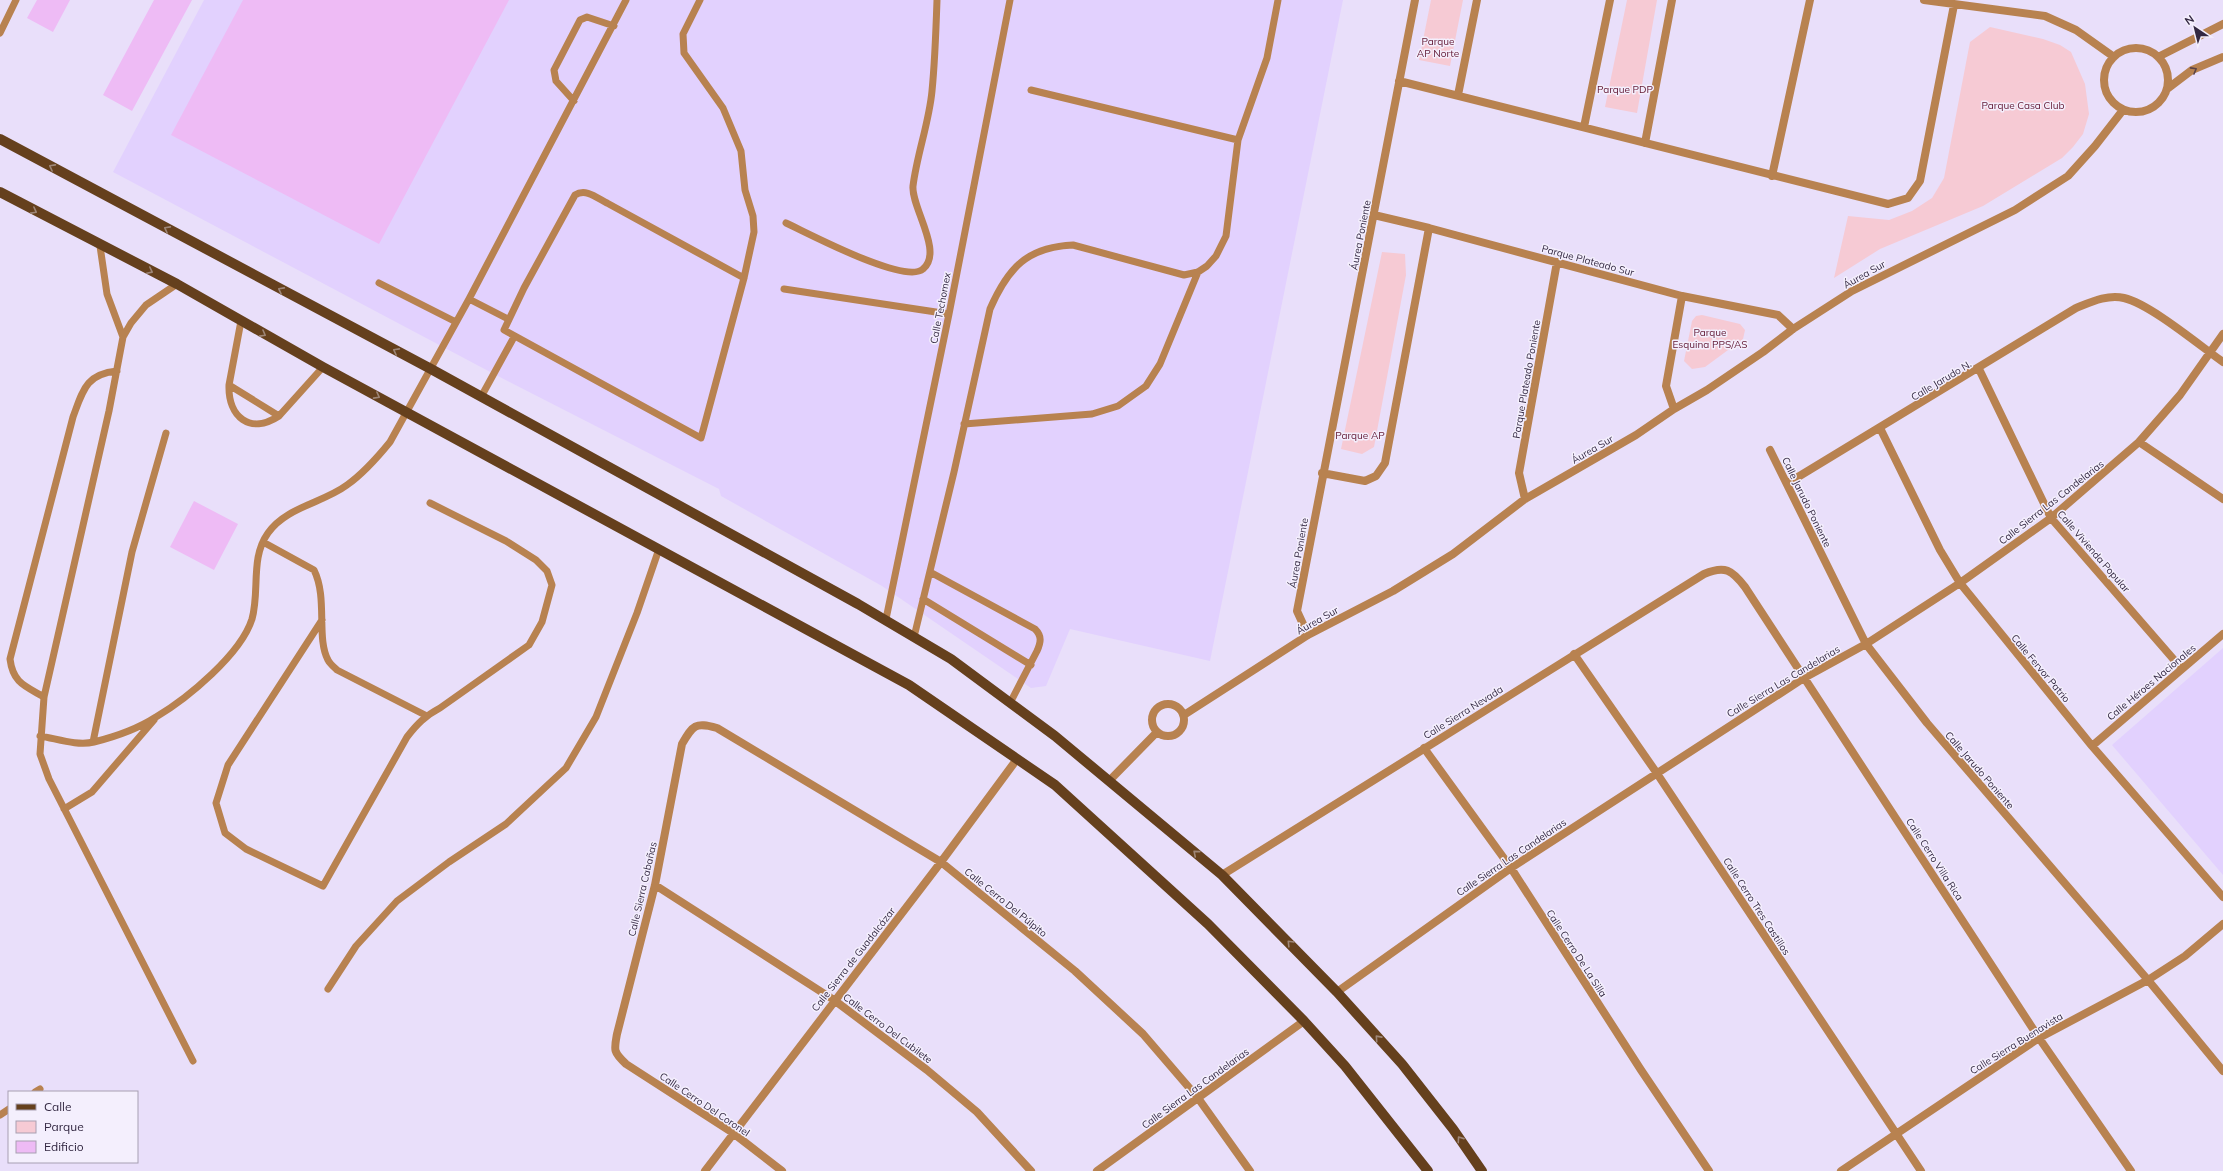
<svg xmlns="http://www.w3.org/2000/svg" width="2223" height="1171" viewBox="0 0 2223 1171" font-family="Mulish,sans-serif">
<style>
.built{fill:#e2d1fe}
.green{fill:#f6cad4}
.building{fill:#eebbf5}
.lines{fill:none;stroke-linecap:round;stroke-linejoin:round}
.service{stroke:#b88250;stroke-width:7}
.minor{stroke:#b88250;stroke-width:8}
.primary{stroke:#65401d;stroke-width:10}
.oneway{stroke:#5b4346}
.oneway2{stroke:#9e8677}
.labels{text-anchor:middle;stroke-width:3;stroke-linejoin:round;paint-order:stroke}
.park-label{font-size:10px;fill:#601632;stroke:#f4effd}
.street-label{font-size:10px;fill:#332842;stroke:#f4effd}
</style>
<rect width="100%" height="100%" fill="#e9dffa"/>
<path class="built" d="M204,0H1343L1210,661L1070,629L1046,686L1031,688L882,586L721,496L719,489L494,374L113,172Z
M2223,648V875L2112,745Z"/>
<path class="green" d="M1431,0H1463L1450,66L1419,60Z
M1627,0H1657L1637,113L1605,107Z
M1990,27L2043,39L2060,45L2071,52L2085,84L2089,114L2083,134L2073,147L2062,158L1983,206L1880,249L1834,278L1848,216L1889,220L1912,211L1932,198L1944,178L1970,42Z
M1382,252L1405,254L1406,275L1374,447L1362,454L1341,449Z
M1702,315L1740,324L1745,330L1743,339L1705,367L1692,369L1684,361L1692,321L1696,316Z"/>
<path class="building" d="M37,0H70L53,32L27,18Z
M154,0H192L132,111L103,95Z
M243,0H509L379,244L171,135Z
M194,501L238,524L214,570L170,547Z"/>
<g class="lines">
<path class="service" d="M700,0L683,34L684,53L723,108L741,151L745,190L753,216L754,232L744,278L701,438L504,330L524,288L575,195C586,188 597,198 607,203L744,278
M0,33L16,0
M1031,90L1238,140
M574,101L556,81L554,70L580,20L587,17L614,26
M786,223C808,233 905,285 923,269C944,252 911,207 913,186C917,154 929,123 932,91C935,61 936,30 937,0
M100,246L107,294L123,337
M379,283L456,322
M177,284L146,305L131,323L123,337L109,411L44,697L40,754L49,779L193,1061
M784,289L949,314
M469,299L508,319
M241,321L229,385L279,416L323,367
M229,385C228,417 250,435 279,416
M481,397L514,337
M964,424L1092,414L1118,406L1146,386L1160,364L1198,272
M263,542L314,570C328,598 316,638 328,660C330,664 334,667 337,670L425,715
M930,572L1035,629C1042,636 1041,642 1037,651L1010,703
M923,599L1031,665
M886,619L949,314L1010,0
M322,620L228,765L216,803L225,833L246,849L323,886L407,737C417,724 425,716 440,708L529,645L542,622L552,585L547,571L536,560L506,541L430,503
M914,637L954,472L990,309C1008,268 1027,247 1073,245L1184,275L1198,272L1207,266L1216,256L1226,236L1238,140L1267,58L1278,0
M44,697C25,686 13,683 10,659L73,417C83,390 86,374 117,371
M40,736C58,739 77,746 94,742C114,737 139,728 156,717C188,698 241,654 252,619C260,591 250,558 268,533C286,507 323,503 347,485C364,473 377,458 390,442L469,299L626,0
M93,742L132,552L166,433
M64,809L92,792L154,720
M328,989L356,946L397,901L449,862L506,824L566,768L596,717L637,613L659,549
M35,1092L40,1089
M0,1115L9,1109"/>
<path class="minor" d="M1924,0L2045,16L2076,30L2114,57
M2104 80a32 32 0 1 1 64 0a32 32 0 1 1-64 0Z
M2158,57L2223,24
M1399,81L1888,204L1908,198L1920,181L1954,5
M2167,89L2192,70L2223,57
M1458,95L1477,0
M1584,127L1610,0
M1645,143L1672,0
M1772,176L1810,0
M1374,215L1429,228L1682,296L1778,315L1793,329
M1979,369L2051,518L2182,669
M1674,409L1666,386L1682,296
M1880,428L1940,550L1960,583L2092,746L2223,897
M2139,442L2223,499
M1770,450L1866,644L1927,723L2148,980L2223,1071
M1322,473L1365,481L1376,476L1385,463L1429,228
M1788,483L2076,308C2091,302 2108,294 2124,298C2150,304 2199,345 2223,362
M1525,499L1519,473L1557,262
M1308,635L1297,611L1415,0
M1574,654L1656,772L1921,1171
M1152 720a16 16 0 1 1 32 0a16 16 0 1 1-32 0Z
M1184,715L1308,635L1393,591L1453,554L1525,499L1636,435L1674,409L1707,390L1763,352L1793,329L1852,291L2015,210L2068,176L2095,146L2123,110
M2092,746L2223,634
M1424,748L1511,868L1641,1070L1709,1171
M1109,781L1157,732
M1222,875L1704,574C1725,565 1732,570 1745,587L2039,1038L2131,1171
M655,885L834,1000L927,1070L977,1112L1031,1171
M1337,992L1511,868L1804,678L1866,644L1960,583L2051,518L2139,442L2180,395L2223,334
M705,1171L941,862L1017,759
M782,1171L733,1133L626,1064C613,1052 614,1050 617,1034L655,885L682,744C693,725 695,722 717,728L941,862L1075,971L1143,1034L1198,1098L1250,1171
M1097,1171L1304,1021
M1841,1171L2039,1038L2148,980L2185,956L2223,924"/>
<path class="primary" d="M0,139L431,369L858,604L951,659L1055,736L1222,875L1337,992L1402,1064L1453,1129L1482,1171
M0,192L177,284L323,367L909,685L1055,785L1208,924L1304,1021L1345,1066L1428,1171"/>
</g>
<defs><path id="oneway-chevron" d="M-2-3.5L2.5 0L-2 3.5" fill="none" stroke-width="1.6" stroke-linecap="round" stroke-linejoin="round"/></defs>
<use class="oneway" href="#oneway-chevron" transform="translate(2194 70) rotate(-29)"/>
<g class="oneway2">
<use href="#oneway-chevron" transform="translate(52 167) rotate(-152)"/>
<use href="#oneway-chevron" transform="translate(34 211) rotate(28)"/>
<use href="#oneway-chevron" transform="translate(167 229) rotate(-152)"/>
<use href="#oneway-chevron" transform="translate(150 271) rotate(27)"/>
<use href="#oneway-chevron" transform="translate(281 290) rotate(-152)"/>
<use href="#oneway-chevron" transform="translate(263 334) rotate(29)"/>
<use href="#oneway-chevron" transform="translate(396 351) rotate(-152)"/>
<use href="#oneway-chevron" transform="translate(377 396) rotate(28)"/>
<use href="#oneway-chevron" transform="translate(1196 853) rotate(-140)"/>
<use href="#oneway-chevron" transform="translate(1290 943) rotate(-134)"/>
<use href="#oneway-chevron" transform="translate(1378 1038) rotate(-132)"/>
<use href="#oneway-chevron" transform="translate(1460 1139) rotate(-125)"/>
</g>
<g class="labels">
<g class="park-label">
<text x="1438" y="45">Parque<tspan x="1438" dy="12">AP Norte</tspan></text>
<text x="1625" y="93">Parque PDP</text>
<text x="2023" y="109">Parque Casa Club</text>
<text x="1710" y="336">Parque<tspan x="1710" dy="12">Esquina PPS/AS</tspan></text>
<text x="1360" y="439">Parque AP</text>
</g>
<g class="street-label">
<text transform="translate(1360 235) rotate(-79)" y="4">Áurea Poniente</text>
<text transform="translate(1588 260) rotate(15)" y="4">Parque Plateado Sur</text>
<text transform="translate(1864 274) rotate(-29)" y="4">Áurea Sur</text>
<text transform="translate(940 308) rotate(-79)" y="4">Calle Techomex</text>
<text transform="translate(1526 379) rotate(-80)" y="4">Parque Plateado Poniente</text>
<text transform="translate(1941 380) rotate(-31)" y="4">Calle Jarudo N.</text>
<text transform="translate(1592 449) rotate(-30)" y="4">Áurea Sur</text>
<text transform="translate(1807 502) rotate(64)" y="4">Calle Jarudo Poniente</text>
<text transform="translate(2051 502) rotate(-38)" y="4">Calle Sierra Las Candelarias</text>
<text transform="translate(2094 551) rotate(49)" y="4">Calle Vivienda Popular</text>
<text transform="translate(1298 553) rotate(-80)" y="4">Áurea Poniente</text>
<text transform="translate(1317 620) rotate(-29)" y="4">Áurea Sur</text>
<text transform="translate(2041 668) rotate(50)" y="4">Calle Fervor Patrio</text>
<text transform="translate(1783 681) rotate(-31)" y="4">Calle Sierra Las Candelarias</text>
<text transform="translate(2151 682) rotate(-40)" y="4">Calle Héroes Nacionales</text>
<text transform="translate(1463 712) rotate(-32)" y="4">Calle Sierra Nevada</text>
<text transform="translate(1980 770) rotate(49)" y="4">Calle Jarudo Poniente</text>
<text transform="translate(1511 857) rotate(-34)" y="4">Calle Sierra Las Candelarias</text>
<text transform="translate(1935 859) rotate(57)" y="4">Calle Cerro Villa Rica</text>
<text transform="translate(642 889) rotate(-77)" y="4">Calle Sierra Cabañas</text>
<text transform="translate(1006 902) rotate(39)" y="4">Calle Cerro Del Púlpito</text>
<text transform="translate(1757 906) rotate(57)" y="4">Calle Cerro Tres Castillos</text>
<text transform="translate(1577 953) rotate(57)" y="4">Calle Cerro De La Silla</text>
<text transform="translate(853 959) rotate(-52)" y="4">Calle Sierra de Guadalcázar</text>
<text transform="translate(888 1028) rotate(37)" y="4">Calle Cerro Del Cubilete</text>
<text transform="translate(2016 1043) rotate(-32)" y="4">Calle Sierra Buenavista</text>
<text transform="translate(1195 1088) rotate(-36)" y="4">Calle Sierra Las Candelarias</text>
<text transform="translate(705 1104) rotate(34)" y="4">Calle Cerro Del Coronel</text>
</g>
</g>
<rect x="8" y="1091" width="130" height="72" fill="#f4effd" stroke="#a79fb2"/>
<rect x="16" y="1104" width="20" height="6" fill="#65401d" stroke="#a79fb2"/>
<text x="44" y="1111" font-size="12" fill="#332842">Calle</text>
<rect x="16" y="1121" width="20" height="12" fill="#f6cad4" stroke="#a79fb2"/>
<text x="44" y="1131" font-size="12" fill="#332842">Parque</text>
<rect x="16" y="1141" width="20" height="12" fill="#eebbf5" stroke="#a79fb2"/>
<text x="44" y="1151" font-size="12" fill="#332842">Edificio</text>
<g transform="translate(2195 28) rotate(325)" stroke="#f4effd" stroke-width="3" paint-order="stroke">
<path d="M0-3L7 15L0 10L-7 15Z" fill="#332842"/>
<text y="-6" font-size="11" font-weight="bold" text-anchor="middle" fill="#332842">N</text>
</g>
</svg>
